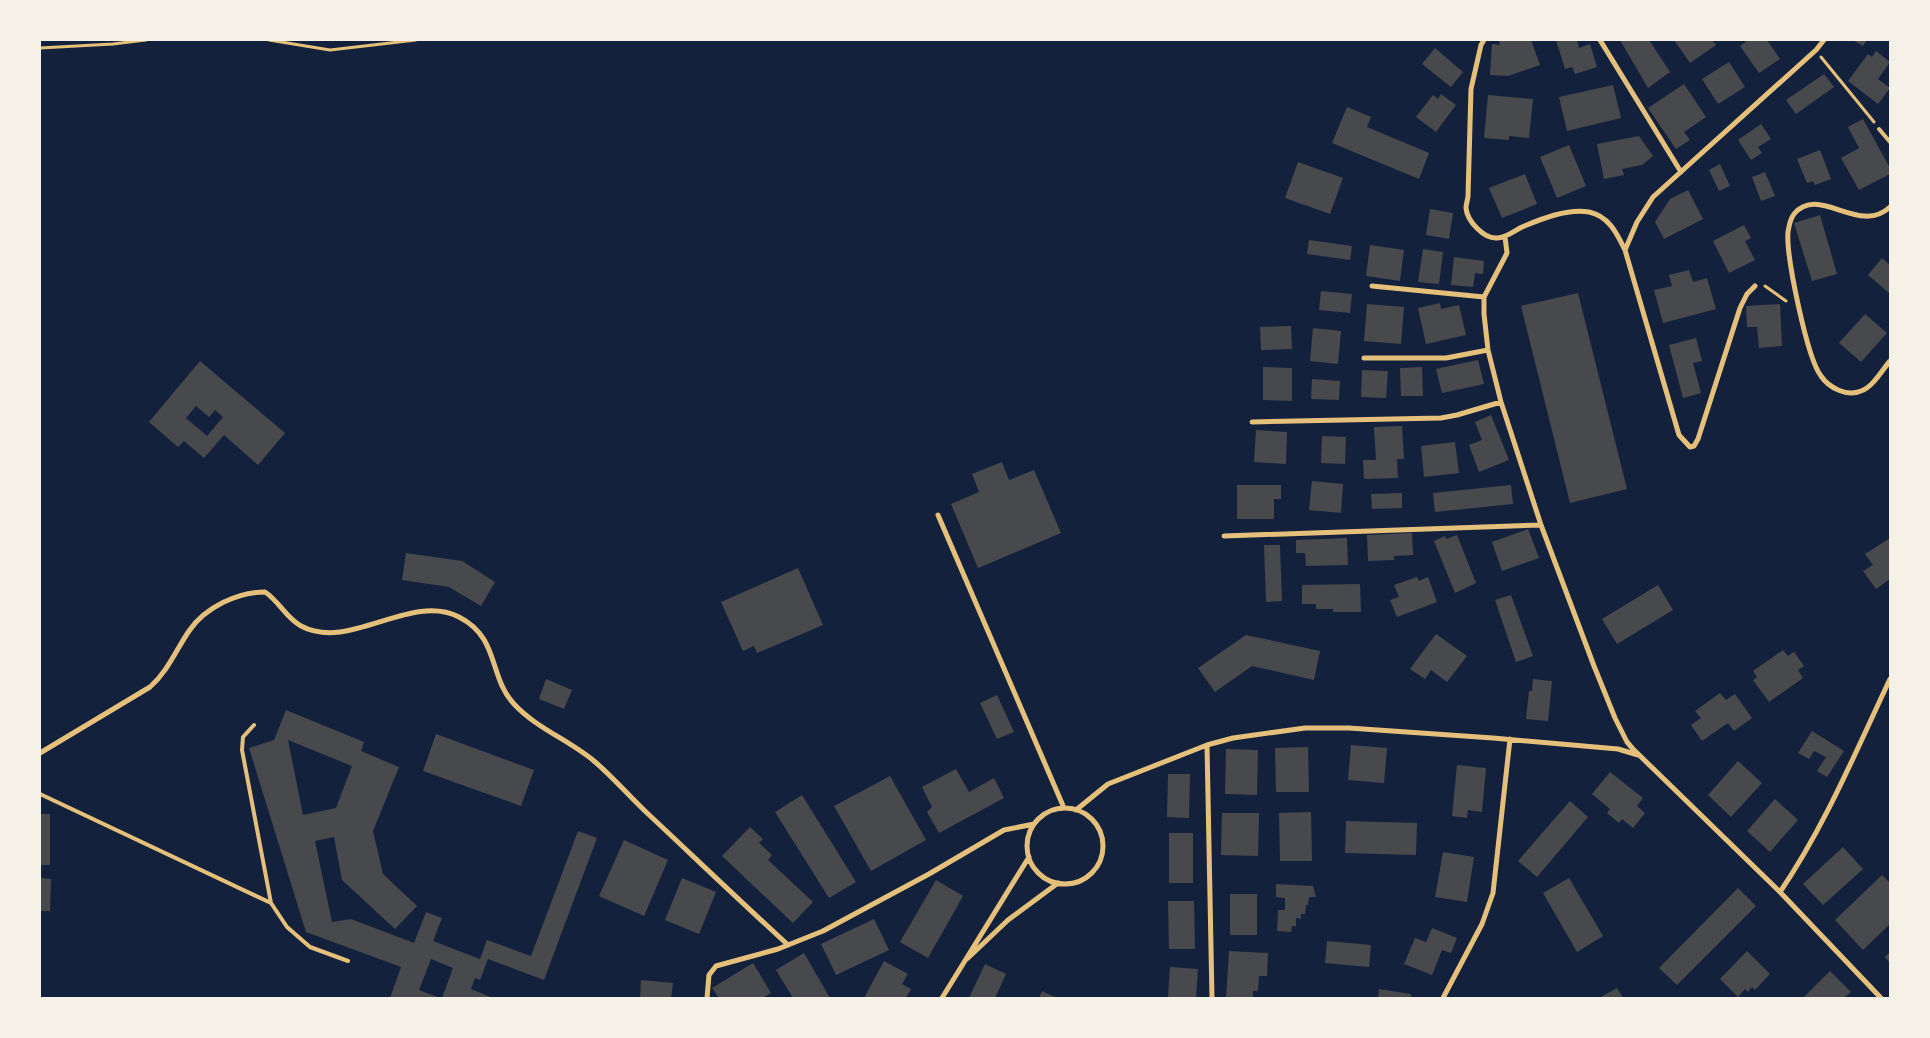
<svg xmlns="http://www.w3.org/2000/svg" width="1930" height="1038" viewBox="0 0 1930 1038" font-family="Karla,sans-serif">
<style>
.building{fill:#48494c;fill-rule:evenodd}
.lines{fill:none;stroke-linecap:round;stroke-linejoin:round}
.path{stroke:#e5c07b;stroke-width:3}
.service{stroke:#e5c07b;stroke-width:4}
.minor{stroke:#e5c07b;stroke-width:5}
</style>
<rect width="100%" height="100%" fill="#14213d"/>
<path class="building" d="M1499,40H1531L1540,65L1508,76L1490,75L1492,44L1500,45Z
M1556,40H1577L1579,48L1590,44L1597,67L1575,74L1572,67L1565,69Z
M1620,40H1649L1670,72L1648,88Z
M1674,40H1712L1716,45L1690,63Z
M1748,40H1767L1780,59L1759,73L1740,46Z
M1853,40H1867L1863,46Z
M1435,48L1463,72L1451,87L1422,64Z
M1876,51L1890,62L1878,79L1890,88L1878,104L1848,81L1868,54L1872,57Z
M1729,62L1745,87L1718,104L1702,79Z
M1824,74L1834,87L1796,114L1786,100Z
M1684,84L1706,117L1684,132L1690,140L1676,149L1648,108Z
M1613,85L1621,118L1567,131L1559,97Z
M1441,94L1456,105L1436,132L1416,117L1433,95L1438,99Z
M1488,95L1533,99L1529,138L1509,136V140L1484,138Z
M1347,107L1371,117L1367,127L1429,153L1419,179L1332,143Z
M1863,119L1890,168V174L1859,190L1841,158L1859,148L1848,127Z
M1761,124L1771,139L1758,147L1762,153L1751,160L1738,140Z
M1639,136L1653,156L1642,165L1622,169L1624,175L1604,179L1597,144Z
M1569,145L1586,186L1557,198L1540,157Z
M1820,150L1831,179L1815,185L1813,181L1807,183L1797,159Z
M1298,162L1343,178L1330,214L1285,198Z
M1720,164L1730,186L1719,191L1709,170Z
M1765,172L1775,196L1761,201L1752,177Z
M1525,174L1537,204L1502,218L1489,188Z
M1688,190L1703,219L1664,239L1655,222L1670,199Z
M1430,209L1453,213L1449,239L1426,235Z
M1820,215L1837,274L1812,281L1794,223Z
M1744,225L1751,238L1745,241L1755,260L1729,273L1713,241Z
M1309,240L1352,246L1350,260L1307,254Z
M1370,245L1404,250L1400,281L1366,276Z
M1423,249L1443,252L1439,284L1418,282Z
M1454,257L1484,261L1483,274L1475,273L1473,287L1451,285Z
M1882,258L1890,265V294L1868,275Z
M1689,270L1693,282L1707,278L1716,309L1663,323L1654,290L1672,286L1669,275Z
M1321,291L1352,294L1350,313L1319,310Z
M1578,293L1627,489L1570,503L1521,306Z
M1440,303L1441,309L1459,305L1466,335L1426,344L1418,308Z
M1367,304L1404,307L1401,344L1364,341Z
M1780,304L1782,346L1759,348L1757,327H1747L1746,306Z
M1865,314L1887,333L1861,362L1839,343Z
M1291,326L1292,349L1261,350L1260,327Z
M1313,328L1341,331L1338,364L1310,361Z
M1696,338L1702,361L1693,363L1701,393L1683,398L1669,345Z
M1478,360L1484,384L1442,393L1436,369Z
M200,361L285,433L258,465L224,435L204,458L184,441L178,447L149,422ZM196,406L209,417L215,410L223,417L207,436L186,418Z
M1263,367L1292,368V401L1263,400Z
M1422,367L1423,396H1401L1400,368Z
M1362,370L1388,371L1386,398L1361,397Z
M1312,379L1340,381L1339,400L1311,399Z
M1491,415L1509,460L1479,472L1469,445L1482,440L1475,422Z
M1402,426L1404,459H1397L1398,478L1364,479L1363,460H1376L1374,427Z
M1256,430L1287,432L1286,464L1254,462Z
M1322,436L1346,437L1345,464L1321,463Z
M1455,442L1459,473L1424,477L1421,446Z
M1002,462L1009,480L1034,470L1061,533L978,568L951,504L979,492L972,474Z
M1312,481L1343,484L1341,513L1309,510Z
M1237,485H1281V499H1274V519H1237Z
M1511,485L1513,504L1435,512L1433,493Z
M1402,493V508L1372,509L1371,494Z
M1528,529L1539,558L1502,571L1492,542Z
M1412,533L1413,555L1394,556V560L1368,561L1367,535Z
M1457,535L1476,583L1455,593L1434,541L1445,536L1446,539Z
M1347,538L1348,565L1306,566L1305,553H1296V540Z
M1890,538V579L1876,589L1863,571L1873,565L1865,554Z
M1264,545H1280L1282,601L1266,602Z
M406,553L462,561L495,582L481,606L449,587L402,580Z
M798,568L823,625L757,653L754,646L743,651L721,602Z
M1417,577L1419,581L1428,577L1437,602L1397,617L1390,600L1399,597L1394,585Z
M1360,584L1361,612H1333V609H1316V604H1302V585Z
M1658,585L1673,610L1617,644L1602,619Z
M1511,595L1533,656L1516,662L1495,600Z
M1436,634L1467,656L1447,682L1431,670L1425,679L1410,669Z
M1246,635L1320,651L1314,680L1252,666L1215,692L1198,668Z
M1783,650L1788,656L1794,652L1804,666L1798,670L1803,678L1769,702L1753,680L1757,677L1753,671Z
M546,679L572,690L564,709L539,699Z
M1533,679L1552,681L1548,721L1526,719L1529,691H1532Z
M1720,693L1726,700L1735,694L1752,718L1734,731L1728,723L1702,741L1691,725L1701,718L1695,711Z
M997,695L1014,732L997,739L980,703Z
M286,710L364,742L361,751L399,767L373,831L383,874L417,906L395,929L342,880L334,837L315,841L332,922L351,919L414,943L426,912L442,918L433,941L480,959L487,940L531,956L578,831L597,838L544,980L488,959L480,980L475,978L471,989L493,998H442L453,968L431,959L419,990L440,998H390L401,967L306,932L249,748L274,740ZM288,740L352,766L336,808L303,815Z
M1812,731L1844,751L1827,777L1817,771L1826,757L1814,751L1809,759L1798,753Z
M436,734L534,770L521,806L423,771Z
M1351,745L1387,748L1384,783L1348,780Z
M1308,747L1309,792H1276L1275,748Z
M1226,749L1258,750L1257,795L1225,794Z
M1738,761L1762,783L1731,817L1708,795Z
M1457,765L1486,768L1482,812L1468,810L1467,818L1452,816Z
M956,769L969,792L994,778L1004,798L939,833L927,812L932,807L922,787Z
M1610,772L1643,798L1637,806L1645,813L1633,828L1622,819L1619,823L1607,813L1610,809L1592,794Z
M1168,774H1190L1189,818L1167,817Z
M890,776L926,840L871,871L834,806Z
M802,795L856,882L829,898L775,812Z
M1775,799L1798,820L1770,852L1747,831Z
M1570,801L1588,817L1537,877L1518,861Z
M1311,812L1312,861H1280L1279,813Z
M1222,813H1259L1258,856L1221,855Z
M40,814H50V865H40Z
M1346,821L1417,823L1416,855L1345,853Z
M750,827L763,839L759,843L772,855L768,860L813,902L793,923L722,856Z
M1169,833H1193V883H1169Z
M624,840L668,860L644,916L599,896Z
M1843,847L1863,869L1823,905L1803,884Z
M1443,852L1474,857L1467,902L1435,897Z
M1882,875L1890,883V924L1863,950L1835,920Z
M40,878L51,879L50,911H40Z
M682,878L716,892L699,934L665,920Z
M1569,878L1603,936L1577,952L1543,893Z
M936,880L963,896L928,958L900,942Z
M1276,884L1313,886L1316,897H1309L1308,905H1306L1305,914H1301V919L1296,918V926H1292L1291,932L1277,931L1278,910H1285V898L1276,897Z
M1738,888L1756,906L1677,985L1659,968Z
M1230,894H1257V935H1230Z
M1168,901H1194L1195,949H1169Z
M874,919L889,950L836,975L821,944Z
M1432,928L1457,938L1451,953L1442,950L1432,975L1404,964L1415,938L1426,942Z
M1327,941L1371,945L1369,967L1325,963Z
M1229,951L1268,953L1267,976H1259L1258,991H1253V998H1226Z
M1747,951L1770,974L1755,990L1752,987L1748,992L1745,989L1738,997L1720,979Z
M1890,952V963L1885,957Z
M804,953L830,998H793L776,970Z
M884,961L908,974L902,984L911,989L906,998H864Z
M753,963L771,993L763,998H719L712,988Z
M985,964L1006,974L995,998H969Z
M1170,967L1198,969L1196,998H1168Z
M1830,971L1851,992L1844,998H1803Z
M641,980L673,983L671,998H640Z
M1617,988L1623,998H1599Z
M1379,989L1411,994V998H1378Z
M1042,991L1057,998H1039Z"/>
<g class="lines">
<path class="path" d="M269,40L330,50L416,40
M40,48L113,44L146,40
M1821,57L1874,122
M1765,286L1786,301"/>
<path class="service" d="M1879,129L1890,142
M254,725L243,737L242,750L271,903
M40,794L271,903L287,927L310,947L348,961"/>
<path class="minor" d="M1484,40L1481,45L1471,89L1468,196C1468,199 1466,204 1466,208C1467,221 1484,239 1497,238C1506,238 1514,231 1522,227C1541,219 1568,208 1589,212C1609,216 1617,234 1625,250L1679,435L1690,447L1694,446L1698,439L1740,308L1747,294L1755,286
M1600,40L1681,172
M1890,207C1859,236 1819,184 1794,214C1790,219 1789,226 1788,232C1786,256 1807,358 1821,376C1829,388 1847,397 1861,391C1873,387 1882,370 1890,361
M1505,237L1507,253L1484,297V314L1488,350L1501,402L1541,525L1594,666L1615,718L1627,742L1633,749L1780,892L1881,998
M1625,250L1637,222L1653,197L1816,50L1824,40
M1372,286L1484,297
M1364,358H1446L1488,350
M1252,422L1441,418L1457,415L1501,402
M938,515L1064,808
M1224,536L1541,525
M1207,745L1212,998
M40,753L150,687C168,671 176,650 189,631C205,607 238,592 265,592C279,601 286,618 301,626C350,652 410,592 459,617C500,638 488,676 514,704C536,728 569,740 594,761C612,776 628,795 645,811C693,856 740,901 788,945
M1027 846a38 38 0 1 1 76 0a38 38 0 1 1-76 0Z
M1076,810L1108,784L1207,745L1233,738L1305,728H1349L1493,738L1618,749L1638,755
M1780,892C1825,826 1856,751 1890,679
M968,958L1008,920L1058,883
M707,998L709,975L716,966L778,949L823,931L929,874L1004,830L1034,824
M942,998L1029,857
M1443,998L1482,924L1493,893L1510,739"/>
</g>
<rect width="1930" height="1038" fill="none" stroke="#f6f1e7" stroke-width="82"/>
</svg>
